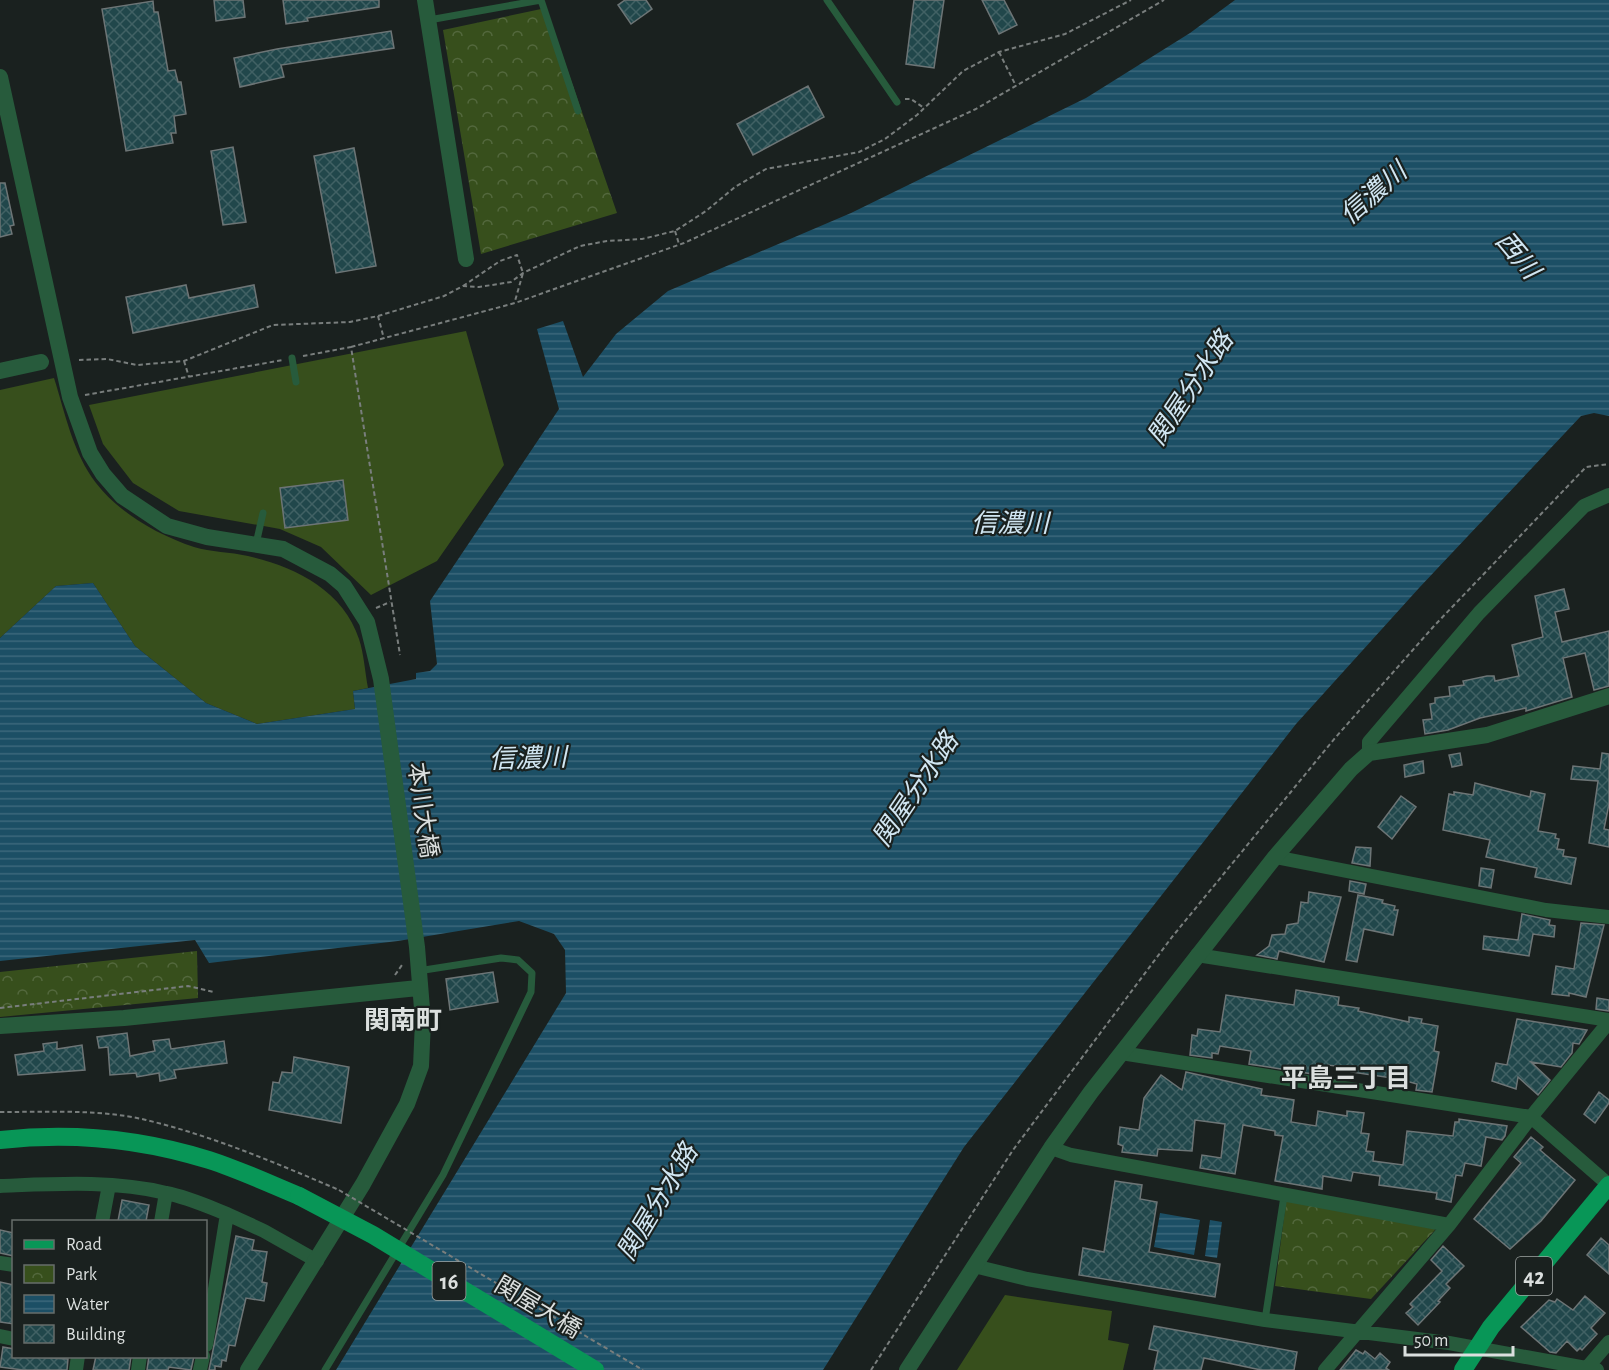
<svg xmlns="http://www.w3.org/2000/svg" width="1609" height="1370" viewBox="0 0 1609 1370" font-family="'Alegreya Sans','Noto Sans JP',sans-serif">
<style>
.grass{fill:#374f1c}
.park{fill:url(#park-crowns)}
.water{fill:url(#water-rules)}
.building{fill:url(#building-cross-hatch);stroke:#6d7576;stroke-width:1.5}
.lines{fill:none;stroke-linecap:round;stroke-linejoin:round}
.path{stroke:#797e7d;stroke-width:2;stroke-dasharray:4.5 3;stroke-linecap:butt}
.service{stroke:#275b3c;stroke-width:7}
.minor{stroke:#275b3c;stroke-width:14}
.tertiary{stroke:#275b3c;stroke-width:16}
.primary{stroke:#089657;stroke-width:18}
.path-bridge{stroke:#797e7d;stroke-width:2;stroke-dasharray:4.5 3;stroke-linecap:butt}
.primary-bridge{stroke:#089657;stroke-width:18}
.labels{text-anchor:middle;stroke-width:4.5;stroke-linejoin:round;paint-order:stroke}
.shield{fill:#1a211f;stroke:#a1a6a5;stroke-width:1.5}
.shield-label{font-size:22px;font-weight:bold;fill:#dbdfde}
.street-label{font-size:24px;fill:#dbdfde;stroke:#1a211f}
.water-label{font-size:26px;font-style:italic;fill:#d1e6f2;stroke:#1a211f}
.neighbourhood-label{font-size:26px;font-weight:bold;fill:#dbdfde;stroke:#1a211f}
</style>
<defs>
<pattern id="park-crowns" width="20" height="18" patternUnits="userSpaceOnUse" patternTransform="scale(1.5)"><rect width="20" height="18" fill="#374f1c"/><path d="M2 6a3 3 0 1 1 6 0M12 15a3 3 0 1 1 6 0" fill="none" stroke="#53683d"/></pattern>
<pattern id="water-rules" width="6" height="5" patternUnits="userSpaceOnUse" patternTransform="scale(1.5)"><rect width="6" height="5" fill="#1c4f65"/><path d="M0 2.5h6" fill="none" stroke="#3c687b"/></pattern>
<pattern id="building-cross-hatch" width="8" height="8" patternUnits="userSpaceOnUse" patternTransform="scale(1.5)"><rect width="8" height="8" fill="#21474b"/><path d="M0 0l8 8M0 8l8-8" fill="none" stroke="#416164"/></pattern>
</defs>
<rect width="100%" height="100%" fill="#1a211f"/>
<path class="grass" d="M466,331L504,465L437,561L371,595L321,547L280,529L179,511L133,483L103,444L89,405Z
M54,378C65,413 73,453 96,483C119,513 158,535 194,547C211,552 230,552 248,556C294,566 343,590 359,639C364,654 365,672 368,688L353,691L355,709L257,724L206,703L135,646L93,583L56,586L0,638V390Z
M1005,1295L1112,1311L1108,1340L1129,1344L1123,1370H957Z"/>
<path class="park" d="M546,8L617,213L481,254L443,30Z
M197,951L198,998L0,1017V972Z
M1289,1199L1430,1222L1435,1230L1371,1299L1275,1286L1286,1202Z"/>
<path class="water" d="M1235,0H1609V416L1594,413L1581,416L1419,588L1296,724L964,1147L823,1370H336L566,993L565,950L554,934L519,921L398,941L209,963L195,940L0,961V638L56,586L93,583L135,646L206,703L257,724L355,709L353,691L416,679V673L430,671L437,664L430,601L559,409L537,329L563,321L583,377L616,334L668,291L851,213L1086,98L1190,33Z
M1160,1213L1200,1220L1194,1255L1154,1247Z
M1210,1220L1222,1222L1217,1258L1205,1256Z"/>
<path class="building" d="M214,0H243L245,17L216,21Z
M283,0H379V7L307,18L308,21L286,24Z
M625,0H646L652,9L631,24L618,5Z
M914,0H944L934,68L906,64Z
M982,0H1004L1017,25L999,34Z
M153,1L154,12H158L168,71L175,70L178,82H181L186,114L174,116L176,133H171L173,143L126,151L102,9Z
M391,31L394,48L281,65L284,77L240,87L234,58L277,49Z
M808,86L824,117L753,155L737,124Z
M233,147L246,222L223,225L211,151Z
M354,148L376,266L336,273L314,156Z
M0,183H5L14,225L10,226L12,234L0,237Z
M186,285L189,298L254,285L258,307L133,333L126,297Z
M343,480L348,520L285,528L280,488Z
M1564,589L1569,609L1555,612L1562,642L1609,631V686L1594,690L1585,653L1563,658L1572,697L1526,711V708L1480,718L1448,730L1425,734L1423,720L1432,719L1430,704L1435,703V698L1450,696L1449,687L1464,685L1463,681L1487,676H1494L1495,681L1519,676L1512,645L1543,637L1535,596Z
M1460,753L1462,765L1452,767L1449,755Z
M1602,753L1609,754V804L1604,829L1609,830V847L1589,843L1598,781L1571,779L1573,766L1600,769Z
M1423,761L1424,773L1405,777L1404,765Z
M1475,783L1530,797L1531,791L1545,794L1538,831L1556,834L1555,838L1559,839L1557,849L1564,850L1563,856L1576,858L1571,884L1535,877L1537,868L1486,857L1490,840L1443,830L1449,794L1454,795V792L1473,795Z
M1401,796L1416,807L1392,839L1378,827Z
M1356,847L1371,848L1370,866L1352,863Z
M1481,868L1494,870L1491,888L1479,886Z
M1350,881L1366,884L1364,894L1349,891Z
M1309,892L1341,897L1324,962L1279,951L1277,959L1257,955L1269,946L1272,935L1285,934L1287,925L1298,923L1301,902L1308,903Z
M1358,895L1383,900L1382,903L1395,906L1394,910H1398L1393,935L1364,929L1357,962L1346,960Z
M1522,914L1550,920L1549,925L1555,926L1554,937L1533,934L1529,956L1483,949L1484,936L1518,940Z
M1581,923L1604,925L1586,997L1569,993V996L1552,994L1556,966L1574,969Z
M493,972L498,1002L450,1010L446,979Z
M1296,990L1339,997L1338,1005L1359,1008L1358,1011L1409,1022V1017L1422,1019L1421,1023L1438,1026L1434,1051L1439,1052L1432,1092L1416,1090L1417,1084L1399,1079L1351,1072L1352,1068L1328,1065V1070L1313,1069V1074L1249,1064L1251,1051L1220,1046L1218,1054L1212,1053V1058L1190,1055L1192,1035L1197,1036L1198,1029L1220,1032L1226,995L1294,1005Z
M1597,998L1609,1000V1011L1596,1009Z
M1517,1019L1587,1030L1579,1044L1573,1043L1572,1053L1561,1067L1531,1062L1550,1080L1538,1095L1518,1077L1516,1089L1492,1081L1496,1063L1507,1065Z
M127,1033L130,1056L155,1051L153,1041L169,1039L171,1049L224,1041L227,1063L174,1070L176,1078L160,1081L159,1073L137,1077L136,1073L110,1075L108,1047L99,1048L97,1037Z
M57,1042V1049L82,1045L85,1070L18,1075L15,1055L44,1051L43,1044Z
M294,1057L349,1067L341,1123L269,1110L273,1082L279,1083L282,1072L292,1073Z
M1186,1072L1262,1089L1261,1095L1294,1100L1291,1122L1316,1126L1318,1111L1347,1116V1111L1364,1113L1361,1133L1369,1134L1366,1151L1374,1152L1373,1161L1403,1165L1407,1131L1453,1136L1455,1122H1459V1119L1507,1126L1505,1136L1502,1140L1486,1137L1481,1166L1465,1163L1462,1176L1456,1175L1451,1202L1436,1199L1437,1193L1379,1185L1380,1176L1353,1172L1351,1181L1323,1176L1322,1189L1275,1181L1283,1136L1275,1135V1131L1243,1125L1235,1174L1200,1168L1202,1155L1221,1158L1225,1124L1195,1120L1192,1151L1158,1149L1157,1156L1122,1152L1123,1146L1118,1144L1120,1127L1139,1130L1144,1098L1161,1075L1182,1090Z
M1599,1092L1609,1100V1103L1595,1123L1584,1114Z
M1531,1137L1543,1147L1540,1150L1575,1180L1541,1221L1510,1249L1474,1219L1521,1163L1514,1157Z
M1115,1181L1142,1185L1140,1199L1157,1202L1149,1252L1220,1264L1215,1297L1079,1275L1083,1248L1104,1252Z
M122,1200L149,1205L146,1221H118Z
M0,1230L14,1233V1256L0,1253Z
M236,1236L254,1240L252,1250L267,1252L262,1282L267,1283L264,1301L246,1298L235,1346L229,1345L226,1361L222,1360L221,1367L215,1366V1370H209Z
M1601,1238L1609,1245V1274L1587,1255Z
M1443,1246L1464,1266L1446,1284L1450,1288L1438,1301L1440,1302L1418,1325L1406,1313L1413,1307L1410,1304L1442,1271L1431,1260Z
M0,1282L14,1285V1324L0,1322Z
M1585,1296L1605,1313L1591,1328L1597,1334L1582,1350L1580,1348L1577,1351L1567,1341L1556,1353L1550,1352L1521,1327L1549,1300L1555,1302L1557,1299L1573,1310Z
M1154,1326L1297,1352L1294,1370H1261L1204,1358L1201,1370H1154L1158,1351L1149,1349Z
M3,1347L14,1349V1356L68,1359L67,1370H23L0,1367Z
M1356,1350L1363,1354L1365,1351L1375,1359L1380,1353L1390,1362L1386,1368L1389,1370H1340Z
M96,1356H131L129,1370H93Z
M149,1356H194L191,1370L169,1367L168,1370H147Z"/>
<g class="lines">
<path class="path" d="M999,52L1016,86
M905,99H911L924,108
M675,231L679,244
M463,286L500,261L517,255L523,273L515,301
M378,316L384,339
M351,347L515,303L684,243L976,109L1164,0
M303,356L351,347L400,655
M79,360L107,359L137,365L184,361L273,325L350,322L378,316L444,296L463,286L479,287L511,282L523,273L580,246L607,241L642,239L675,231L706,211L735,187L766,169L859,152L885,139L917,115L963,71L999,52L1065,34L1131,0
M184,361L189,377
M85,395L283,360
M376,608L390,602
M395,975L402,965
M0,1008L188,986L214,992
M0,1112C46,1112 101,1109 146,1120C213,1136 276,1163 339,1190
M871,1370L1013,1150L1172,937L1335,738L1434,626L1586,467L1609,464"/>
<path class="service" d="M827,0L897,102
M429,20L541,0L578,111
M292,358L296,382
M256,544L263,513
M1265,1320L1284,1196
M325,1370L443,1175L531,992L532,973L518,960L501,958L418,971"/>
<path class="minor" d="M1369,753V742L1479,613L1584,506L1609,495
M1275,857L1546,910L1609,917
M1197,955L1609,1020
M1121,1053L1531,1117L1609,1185
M1051,1148L1071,1155L1449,1225
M0,1186C54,1184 113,1180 166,1193C187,1197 207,1206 227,1214L206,1345
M227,1214L264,1231L317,1261
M102,1222L109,1185
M161,1222L166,1193
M0,1263L14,1265
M974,1266L1027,1279L1265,1320L1449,1343L1597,1370
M0,1336L14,1339
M76,1370L78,1356
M138,1370L140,1356
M200,1370L203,1356
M1325,1370L1449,1225L1531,1117L1609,1022
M1585,1370L1609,1342"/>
<path class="tertiary" d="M425,0L466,259
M0,77L70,397L90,453L103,474L122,496L167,526L207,537L283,549L330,574L344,586L367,622L381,679L417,947L423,1021L421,1066L407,1104L363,1184L248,1370
M0,371L41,362
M0,1026L124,1018L418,988
M907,1370L1051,1148L1091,1092L1275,857L1351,769L1369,753L1487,735L1609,696"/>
<path class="primary" d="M0,1140C70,1132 142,1139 209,1160C240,1170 270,1184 299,1196
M1463,1370L1491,1327L1609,1185"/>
<path class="path-bridge" d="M339,1190L643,1370"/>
<path class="primary-bridge" d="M299,1196L373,1235L595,1370"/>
</g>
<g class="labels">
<g class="shield">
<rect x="1516" y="1257" width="36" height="38" rx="4.5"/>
<rect x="432.5" y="1262" width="33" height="38" rx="4.5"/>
</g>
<g class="shield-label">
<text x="1534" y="1284">42</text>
<text x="449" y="1289">16</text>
</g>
<g class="street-label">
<text transform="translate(423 810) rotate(82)" y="8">本川大橋</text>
<text transform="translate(538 1307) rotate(31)" y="8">関屋大橋</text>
</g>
<g class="water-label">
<text transform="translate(1373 193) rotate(-41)" y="9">信濃川</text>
<text transform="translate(1518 255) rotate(50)" y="9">西川</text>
<text transform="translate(1190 388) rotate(-56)" y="9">関屋分水路</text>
<text x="1010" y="532">信濃川</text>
<text transform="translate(528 758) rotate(-2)" y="9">信濃川</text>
<text transform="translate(915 789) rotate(-56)" y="9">関屋分水路</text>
<text transform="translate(657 1202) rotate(-59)" y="9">関屋分水路</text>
</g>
<g class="neighbourhood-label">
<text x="403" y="1029">関南町</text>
<text x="1346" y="1087">平島三丁目</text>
</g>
</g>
<rect x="12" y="1220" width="195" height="138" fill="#1a211f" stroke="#676d6b" stroke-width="1.5"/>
<rect x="24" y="1240" width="30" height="9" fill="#089657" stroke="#676d6b" stroke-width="1.5"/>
<text x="66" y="1250" font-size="18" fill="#dbdfde">Road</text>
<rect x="24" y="1265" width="30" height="18" fill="url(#park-crowns)" stroke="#676d6b" stroke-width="1.5"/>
<text x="66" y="1280" font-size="18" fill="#dbdfde">Park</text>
<rect x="24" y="1295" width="30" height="18" fill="url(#water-rules)" stroke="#676d6b" stroke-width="1.5"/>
<text x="66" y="1310" font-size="18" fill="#dbdfde">Water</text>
<rect x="24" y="1325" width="30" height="18" fill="url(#building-cross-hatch)" stroke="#676d6b" stroke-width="1.5"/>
<text x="66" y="1340" font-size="18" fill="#dbdfde">Building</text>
<path d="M1405 1346v9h108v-9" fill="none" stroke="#dbdfde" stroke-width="3"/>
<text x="1414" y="1346" font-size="18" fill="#dbdfde" stroke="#1a211f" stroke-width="4.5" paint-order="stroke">50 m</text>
</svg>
